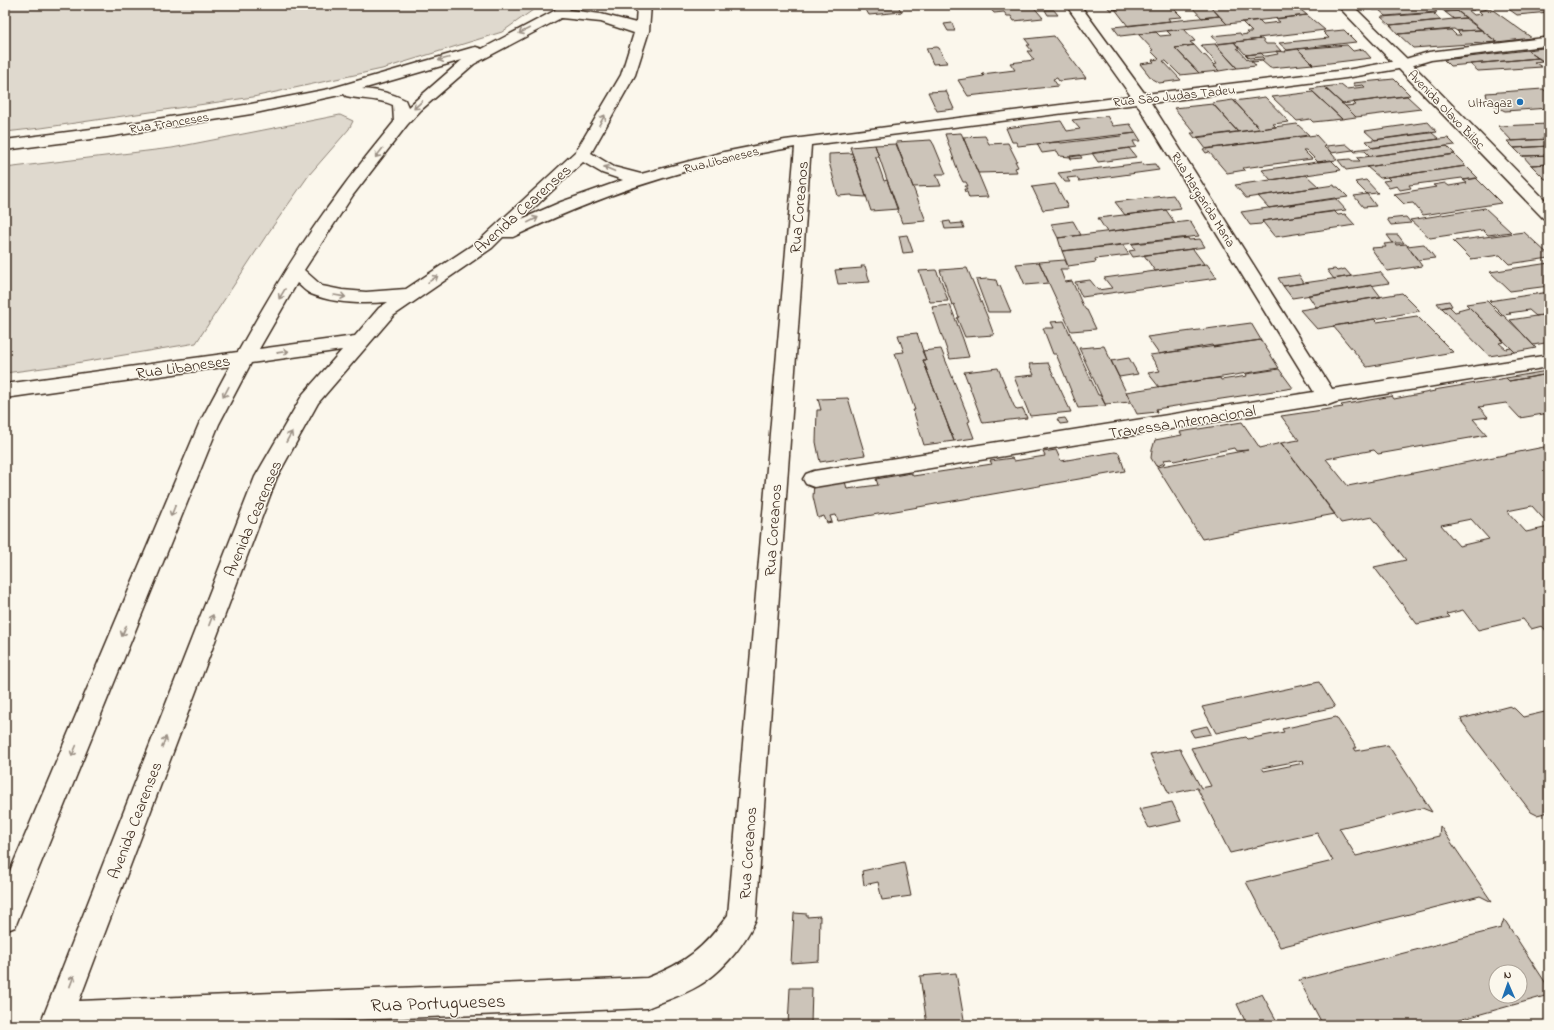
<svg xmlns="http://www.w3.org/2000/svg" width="1554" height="1030" viewBox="0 0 1554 1030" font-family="'Indie Flower',sans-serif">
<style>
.green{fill:#dfd9ce;stroke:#8d8276}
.building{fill:#ccc4b9;stroke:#3b2a1e;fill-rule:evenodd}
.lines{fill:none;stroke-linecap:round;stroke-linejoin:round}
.street-casing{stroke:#3b2a1e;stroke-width:3}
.secondary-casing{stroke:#3b2a1e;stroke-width:3}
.street{fill:#fbf7ec;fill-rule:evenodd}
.secondary{fill:#fbf7ec;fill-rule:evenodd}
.oneway{stroke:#9b9085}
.poi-dot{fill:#1f6fb2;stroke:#fbf7ec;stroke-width:1.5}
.labels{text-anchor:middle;stroke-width:3;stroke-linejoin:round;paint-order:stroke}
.far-street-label{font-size:13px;fill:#3b2a1e;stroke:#fbf7ec}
.far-poi-label{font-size:13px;fill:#3b2a1e;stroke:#fbf7ec;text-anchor:end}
.street-label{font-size:16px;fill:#3b2a1e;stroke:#fbf7ec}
.near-street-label{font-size:19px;fill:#3b2a1e;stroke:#fbf7ec}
</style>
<rect width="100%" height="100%" fill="#fbf7ec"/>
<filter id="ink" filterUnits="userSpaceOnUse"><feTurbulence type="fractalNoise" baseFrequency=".025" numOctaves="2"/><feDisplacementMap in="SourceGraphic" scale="8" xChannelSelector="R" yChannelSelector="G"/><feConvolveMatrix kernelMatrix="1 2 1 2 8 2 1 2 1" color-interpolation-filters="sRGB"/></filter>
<g filter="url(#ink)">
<path class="green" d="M5,5H540L502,32L382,69L253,97L41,128L5,132Z
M340,115L353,121L349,129L309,175L266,236L196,343L58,366L5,373V168L172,148Z"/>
<path class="building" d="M863,5H897L902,12L869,15Z
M915,5H965L945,7L940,6L916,7Z
M967,5H999L1001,8H1008L1006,5H1032L1043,18L1014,21L1011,16H1007L1004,12L994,13L989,7L970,9Z
M1106,5H1152L1110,10Z
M1159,5H1182L1184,7L1173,8L1182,17L1168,18L1170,21L1128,26L1115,9Z
M1190,5H1209L1219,16L1202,18Z
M1231,5H1295L1307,15L1227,24L1211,7Z
M1367,5H1415L1372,8Z
M1415,5H1428L1437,12L1386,16L1379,10H1373L1372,8Z
M1437,5H1450L1457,11L1445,12Z
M1450,5H1486L1488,7L1471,8L1474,10H1468L1474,15L1482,14L1479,11L1490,8L1532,38L1497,42Z
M1503,5H1549V12L1517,15Z
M1045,10H1054L1058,15H1048Z
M1457,11L1466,18L1454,19L1445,12Z
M1435,13L1436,14H1434L1441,20L1390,25L1381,17Z
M1307,15L1325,30L1258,38L1260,39L1219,44L1212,36L1240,33L1241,35L1248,34L1246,32H1252L1242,22L1259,20L1263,24L1280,22L1276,19Z
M1219,16L1227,24L1120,36L1113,27Z
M1465,18L1481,30L1457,31L1454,29L1398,34L1390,25Z
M952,23L955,31H948L944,24Z
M1184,29L1195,41L1190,42L1194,45L1175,48L1199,73L1180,75L1166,61H1163L1181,80L1159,83L1152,79L1140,64L1154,62L1152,60L1159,59L1151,51L1153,50L1138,34L1156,32L1160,36L1171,35L1167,31Z
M1344,30L1356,42L1287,50L1279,43L1329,38L1323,32Z
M1451,30L1456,35H1461L1457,31L1481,30L1497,42L1413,48L1398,34Z
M1054,36L1086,78L1059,81L1057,78L1053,79L1058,86L968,96L958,80L984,76L982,74L1015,70L1010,63L1034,60L1027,51H1032L1027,45H1030L1025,39Z
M1262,39L1266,44H1275L1281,51L1246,55L1234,42Z
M1234,42L1239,48H1237L1248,60H1251L1256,66L1237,68L1215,44Z
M1215,44L1237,68L1219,71L1213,65L1217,64L1201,45Z
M1194,45L1203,55L1206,56L1219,71L1199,73L1175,48Z
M1347,45L1353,51L1363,49L1371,58L1313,65L1298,49Z
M937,47L939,48L947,63L933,64L926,48Z
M1543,48L1549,52V66L1527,50Z
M1298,49L1313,64L1270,68L1262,61L1252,62L1251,60L1264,59L1262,57L1249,58L1246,55L1261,53L1264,56H1267L1278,54L1276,51L1286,52L1285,51Z
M1527,50L1538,58L1450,66L1444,60Z
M1539,58L1543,61L1534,62L1542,67L1478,71L1470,64Z
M1394,79L1410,95L1342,104L1324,87L1341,85L1346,89L1365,87L1363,85L1355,86L1353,83Z
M1324,87L1345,106L1356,117L1342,119L1310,89Z
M1543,89L1549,94V108L1505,111L1495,106L1487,98L1486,93Z
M946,91L954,109L937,111L928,92Z
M1313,92L1342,119L1313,122L1310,119L1297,121L1272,97Z
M1407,96L1421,109L1356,117L1345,106L1356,105L1353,102Z
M1265,97L1289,122L1273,124L1276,127L1260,129L1234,101Z
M1233,100L1257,126L1260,129L1238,132L1212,103Z
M1213,104L1238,132L1195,138L1191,133H1195L1174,108Z
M1107,116L1113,126L1130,124L1136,133L1018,146L1016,142H1012L1006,128L1061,121L1067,131L1080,129L1072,120Z
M1428,122L1437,132L1375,140L1365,131Z
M1297,124L1309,135L1206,149L1197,137Z
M1549,124V139L1512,141L1498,126Z
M1431,132L1439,139L1373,148L1366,141Z
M961,133L963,137L988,197L969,198L967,192H965L964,189H967L965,186H968L966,182H963L959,174L945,134Z
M1136,133L1141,141H1133L1136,147L1070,157L1060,156L1057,151L1042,153L1037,144L1059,142L1061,143L1121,136L1120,135Z
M1316,135L1326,146L1324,147L1326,149H1328L1337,160L1318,162L1306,150H1303L1312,159L1243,168L1245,170L1227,173L1209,152L1206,153L1203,149Z
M985,136L989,144L1008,143L1017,161H1015L1018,167L1015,168L1017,172L978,173L963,137Z
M1448,138L1455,145L1370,156L1365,151L1355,152L1353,150Z
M1549,139V146L1514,148L1507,141Z
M931,140L934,145L946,174H936L941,186L913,187L896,142Z
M896,144L913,187L926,221L902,223L875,145Z
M1346,144L1353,150L1331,153L1326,146Z
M875,145L879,157H874L876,158L884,181L887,180L898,209L871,211L850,147Z
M1447,146L1455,154L1346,170L1338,160L1350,159L1353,161H1360L1357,158Z
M1549,146V155L1528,156H1522L1514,148Z
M1129,148L1136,157L1098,162L1092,153Z
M852,153L862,182L866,197L852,196V195L838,196L829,162V154Z
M1454,154L1466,166L1380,178L1367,167Z
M1080,155L1082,158L1071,159L1070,156Z
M1549,155V164L1531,165L1523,156Z
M1331,160L1341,170L1271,180L1262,170Z
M1142,163L1143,165L1155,164L1159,170L1079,181L1076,177L1067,178L1070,182H1065L1058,173Z
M1549,164V179H1545L1531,165Z
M1466,166L1478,178L1464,180L1462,178L1409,185L1411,188L1400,190L1397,186L1389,188L1383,181L1390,180L1387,177Z
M1306,175L1319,187L1246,198L1235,185Z
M1476,178L1501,203L1423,215L1413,203L1404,204L1394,194L1436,187L1433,185L1445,183L1449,186L1467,183L1463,180Z
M1366,180L1378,193L1367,194L1355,182Z
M1055,184L1068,207L1043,210L1032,187Z
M1334,185L1335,187H1338L1348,197L1269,208L1258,196Z
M1367,194L1376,206L1363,207L1354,196Z
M1173,195L1181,208L1125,215L1115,202Z
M1335,198L1346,210L1262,221L1263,222L1261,224L1250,225L1241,212Z
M1485,208L1511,232L1488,235L1483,230L1430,238L1410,220Z
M1166,210L1175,223L1107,232L1098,218Z
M1334,211L1338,215L1345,214L1355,225L1275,237L1262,221Z
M1406,217L1411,223L1391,225L1387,219Z
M950,221L951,224L962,223L964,228L945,229L943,222Z
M1073,221L1081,235L1058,238L1051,224Z
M1190,221L1199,236L1062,251L1058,238Z
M1524,232L1549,255V258L1509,264L1500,255L1471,259L1453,241Z
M907,235L913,252L903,253L899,236Z
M1387,235H1398L1404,243H1395L1396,245L1406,244L1422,266L1387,271L1371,248L1386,247L1384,244L1393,243Z
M1188,238L1189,240L1200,239L1205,247L1133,257L1129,251L1135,250L1132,244Z
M1424,244L1435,258L1418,260L1407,246Z
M1123,245L1129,255L1095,259L1096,262L1068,266L1062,251Z
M1193,249L1204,264L1155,271L1144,255Z
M1065,260L1069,269H1060L1065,282L1072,281L1083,306L1086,310H1087L1096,329L1071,331L1039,262Z
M1039,262L1049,283L1025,285L1016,264Z
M1549,263V286L1510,291L1490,272Z
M1207,264L1217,278L1082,297L1075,282L1090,280L1098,290L1112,288L1104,278Z
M861,266H865L870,282L838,284L835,270L862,268Z
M967,268L987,316L994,335L965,337L957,318L959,317L954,304L952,305L940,270Z
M1335,269L1337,271L1345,269L1351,276L1334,279L1327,270Z
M936,270L942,283L948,301L930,302L919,271Z
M1380,272L1389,283L1292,298L1283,286Z
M1299,275L1304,283L1283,286L1278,278Z
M987,279L996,280L998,286H1000L1011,312H988L976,280Z
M1372,285L1381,297L1316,307L1308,295Z
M1549,292V314L1536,316L1529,310L1509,313L1511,314L1503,315L1489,301Z
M1402,293L1420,311L1317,329L1300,310Z
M1449,301L1452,306L1441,308L1437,303Z
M1487,301L1499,313H1498L1501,316L1503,315L1522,333L1536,348L1515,352L1466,304Z
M950,305L963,339L969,357L950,359L932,307Z
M1449,306L1455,312L1459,311L1458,310L1469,307L1504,342L1499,343L1506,349L1511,348L1515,352L1489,356L1442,308Z
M1549,314V346L1545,343L1533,345L1510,320Z
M1417,316L1453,352L1367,367L1333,326L1374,319L1377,322Z
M1064,321L1098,395H1100L1106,406L1078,408L1061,366L1056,354H1053L1043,328H1054L1051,322Z
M1251,323L1261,340L1213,347L1212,345L1159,354L1147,337Z
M917,333L926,360H923L954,441L924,445L913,410H915L895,353L904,352L898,335Z
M1261,340L1279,368L1159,387L1148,373L1160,371L1150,355Z
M1104,346L1126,392L1131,402L1105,404L1079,348Z
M941,349L970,421L968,422L974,438L954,441L923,360H926L922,351Z
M1129,358L1138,374L1119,377L1111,361Z
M1048,363L1071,412L1030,416L1014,377L1034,375L1029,364Z
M998,368L1014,406L1017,410L1023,409L1027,418L983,423L964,372Z
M1279,369L1293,388L1156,409L1157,412L1137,414L1126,392L1202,380L1220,378L1221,380L1247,376L1246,374Z
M1547,371L1549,374L1509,381L1506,378Z
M1549,374V413L1520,418L1506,403L1479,407L1488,417L1473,419L1487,435L1378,454L1374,450L1326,459L1348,486L1549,446V525L1532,506L1507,511L1526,532L1549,527V634L1542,626L1531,629L1523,619L1478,630L1463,610L1447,614L1450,617L1417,624L1374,567L1406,560L1372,517L1341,523L1281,443L1299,440L1281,416L1343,407L1341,405L1392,396L1394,399L1435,391L1434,390L1506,378L1509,381ZM1471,519L1489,539L1459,546L1441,525Z
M848,398L865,455L820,462L816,442L817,410H821L818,399Z
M1065,418L1068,423L1060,424L1057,419Z
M1242,422L1260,448L1281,443L1335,514L1202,539L1157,467L1248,450L1236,451L1234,448L1174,461L1172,459L1163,460L1165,463L1156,466L1151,458L1152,450L1155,440L1182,435L1180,432Z
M1056,450L1061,461L1115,452L1119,453L1125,471L838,521L836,515L830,516L832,522L827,523L824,516L818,518L813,497L814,483L845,481L847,489L878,485L876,479L911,473L913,476L992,464L990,461L1012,458L1014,461L1045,456L1043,452Z
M1319,682L1335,707L1216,733L1202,707Z
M1510,706L1515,709L1523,717L1549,711V812L1537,815L1531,812L1462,722L1461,719Z
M1336,717L1357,748H1354L1356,751L1388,745L1432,812L1422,808L1339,828L1356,856L1439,836L1440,826L1492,902L1480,896L1280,947L1246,882L1333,861L1317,833L1230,853L1197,788L1169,794L1150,754L1180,749L1201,788L1211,786L1191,748L1246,737L1248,739L1284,732L1282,729ZM1303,760L1304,763L1264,771L1262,768Z
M1207,726L1211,734L1194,737L1190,730Z
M1172,802L1181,821L1149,828L1139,809Z
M904,862L911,896L882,900L878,882L864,885L862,871Z
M794,913L807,914V917L820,916L819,961L791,963Z
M1504,919L1549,988V999L1545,996L1456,1021L1459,1025H1323L1299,980L1501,928ZM1496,972H1520V996H1496Z
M956,973L965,1025H927L920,976Z
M790,988H812L811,1025H788Z
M1262,994L1279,1025H1247L1237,1004Z"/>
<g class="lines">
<defs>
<path id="street" d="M559,5H573L569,10L601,14L636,23L637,5H651L649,31L635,75L591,153L614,167L641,174L724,152L785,140L1131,96L1066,5H1080L1145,94L1346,70L1402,60L1429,52L1544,38L1549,39V45L1544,46L1431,60L1404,68L1346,78L1151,103L1332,389L1549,355V367L1336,402L1328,405L1325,404L814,487L806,484L803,479L806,474L814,471L1314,392L1137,104L811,145L756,919C746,942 727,966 706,981C689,993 667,1000 647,1008L233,1025H40L255,477L303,394L342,350L251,363L219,424L19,917L15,927L5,931V883L199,424L230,366L5,398V384L238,352C267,300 298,247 334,199C353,172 374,147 394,122L393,105C377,98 362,100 346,96L344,94L251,114L107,137L5,150V140L107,127L251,104L329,89L471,48L476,47L482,49L554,11ZM561,18L601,22L634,33L621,75L576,151L480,240L406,289L366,292L342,290L322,286L304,270L353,195L407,125L421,110L474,64ZM462,60L408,107L405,100C392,93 377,90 362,89ZM795,147L728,915C704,948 686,963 647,978L79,1001L277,477L318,403L393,316L492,248L503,237H513C602,194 697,163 795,147ZM583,162L602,173L623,180L561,202L522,219ZM297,283C301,286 306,292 311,294C335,304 363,304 388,302L379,308L355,336L259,349Z"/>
<path id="secondary" d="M1337,5H1352L1409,61L1549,204V219L1543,218Z"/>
</defs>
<use href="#street" class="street-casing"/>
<use href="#secondary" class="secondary-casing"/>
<use href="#street" class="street"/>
<use href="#secondary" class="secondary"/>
</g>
<defs><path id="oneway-shaft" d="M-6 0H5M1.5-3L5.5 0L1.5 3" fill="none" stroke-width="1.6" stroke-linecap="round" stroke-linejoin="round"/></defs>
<g class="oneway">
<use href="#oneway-shaft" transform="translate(524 31) rotate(153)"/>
<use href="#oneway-shaft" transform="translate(444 59) rotate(165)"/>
<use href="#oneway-shaft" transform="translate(418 105) rotate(137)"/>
<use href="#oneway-shaft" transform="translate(602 120) rotate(-60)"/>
<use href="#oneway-shaft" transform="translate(379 153) rotate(128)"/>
<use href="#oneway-shaft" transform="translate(609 169) rotate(-157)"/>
<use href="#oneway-shaft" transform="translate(533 220) rotate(-27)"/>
<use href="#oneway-shaft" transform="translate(433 279) rotate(-34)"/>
<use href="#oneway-shaft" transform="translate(282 294) rotate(121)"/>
<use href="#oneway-shaft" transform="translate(340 296) rotate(10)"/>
<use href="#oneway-shaft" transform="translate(283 352) rotate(-8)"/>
<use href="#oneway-shaft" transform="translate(226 392) rotate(118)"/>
<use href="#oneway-shaft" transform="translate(289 437) rotate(-61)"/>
<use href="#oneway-shaft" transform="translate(173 511) rotate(112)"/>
<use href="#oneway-shaft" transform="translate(211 620) rotate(-69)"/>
<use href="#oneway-shaft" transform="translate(124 631) rotate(113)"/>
<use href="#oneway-shaft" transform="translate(164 742) rotate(-69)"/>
<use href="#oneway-shaft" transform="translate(74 751) rotate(113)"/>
<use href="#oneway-shaft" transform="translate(72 981) rotate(-69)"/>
</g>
</g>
<circle class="poi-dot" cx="1520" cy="102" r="4"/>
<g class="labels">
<g class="far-street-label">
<text transform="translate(1174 95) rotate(-6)" y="5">Rua São Judas Tadeu</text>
<text transform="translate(1447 109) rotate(46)" y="5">Avenida Olavo Bilac</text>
<text transform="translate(169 122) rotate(-9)" y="5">Rua Franceses</text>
<text transform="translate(721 159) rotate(-14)" y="5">Rua Libaneses</text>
<text transform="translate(1204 199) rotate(58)" y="5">Rua Margarida Maria</text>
</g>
<g class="far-poi-label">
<text x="1512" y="107">Ultragaz</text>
</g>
<g class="street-label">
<text transform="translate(798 207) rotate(-85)" y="6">Rua Coreanos</text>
<text transform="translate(522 208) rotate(-42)" y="6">Avenida Cearenses</text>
<text transform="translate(183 366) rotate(-8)" y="6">Rua Libaneses</text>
<text transform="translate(1182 421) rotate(-9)" y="6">Travessa Internacional</text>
<text transform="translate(252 518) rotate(-67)" y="6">Avenida Cearenses</text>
<text transform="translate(772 530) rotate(-86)" y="6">Rua Coreanos</text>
<text transform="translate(134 820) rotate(-69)" y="6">Avenida Cearenses</text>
<text transform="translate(747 853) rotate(-86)" y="6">Rua Coreanos</text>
</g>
<g class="near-street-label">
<text transform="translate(438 1002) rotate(-2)" y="7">Rua Portugueses</text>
</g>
</g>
<rect width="1554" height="1030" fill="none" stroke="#fbf7ec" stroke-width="20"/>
<rect x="10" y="10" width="1534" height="1010" fill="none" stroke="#3b2a1e" stroke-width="1.5" filter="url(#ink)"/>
<g transform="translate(1508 984) rotate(358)"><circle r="19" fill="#fbf7ec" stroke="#aea59a"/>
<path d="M0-3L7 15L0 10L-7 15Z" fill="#1f6fb2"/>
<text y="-6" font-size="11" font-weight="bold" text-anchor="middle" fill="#3b2a1e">N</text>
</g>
</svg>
